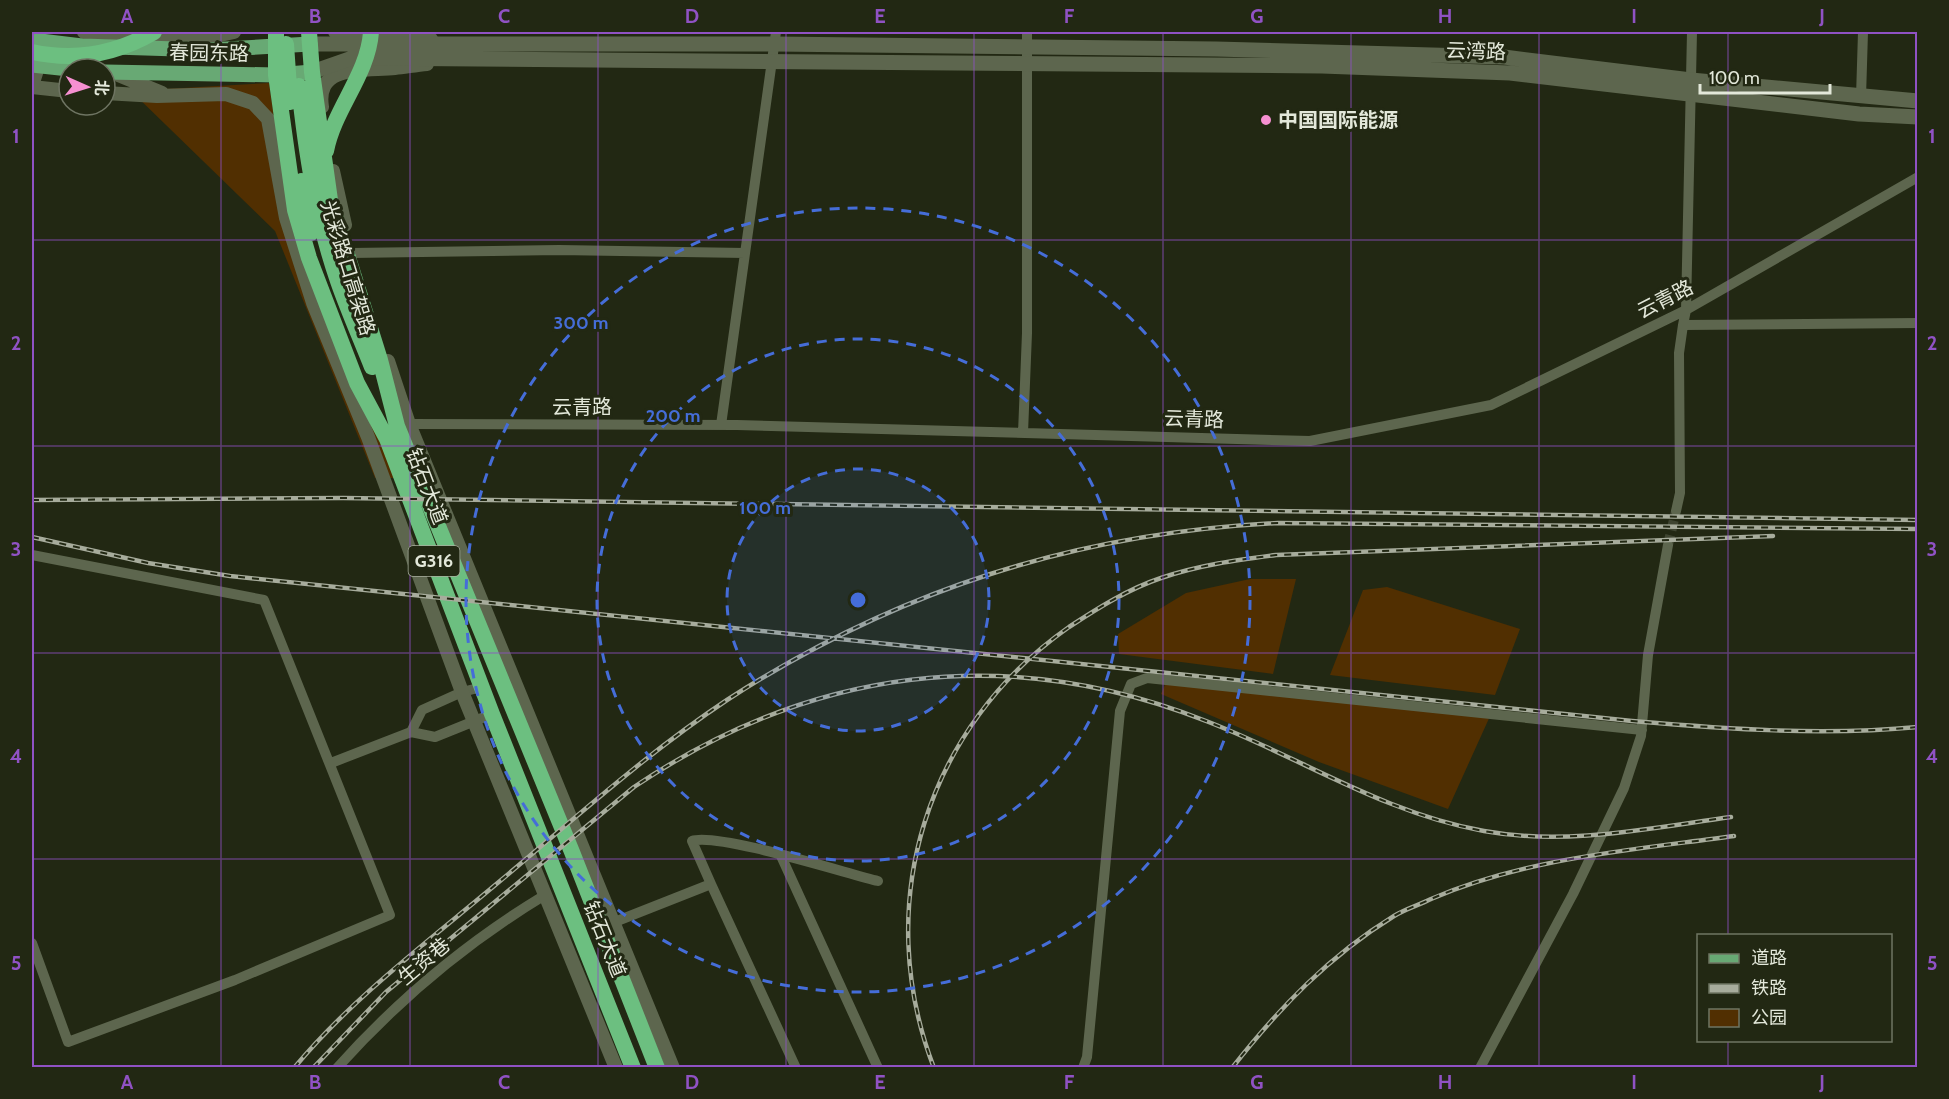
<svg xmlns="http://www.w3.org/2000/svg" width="1949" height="1099" viewBox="0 0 1949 1099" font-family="Cabin,'Noto Sans SC',sans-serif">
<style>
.green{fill:#512f01}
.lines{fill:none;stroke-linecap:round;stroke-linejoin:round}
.minor-tunnel{stroke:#3f4531;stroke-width:10;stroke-dasharray:10 5;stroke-linecap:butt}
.minor{stroke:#5d664e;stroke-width:10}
.tertiary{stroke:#5d664e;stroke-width:14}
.secondary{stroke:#5d664e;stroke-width:15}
.primary{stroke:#68a974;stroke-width:15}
.trunk{stroke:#6cbf80;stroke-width:16}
.rail-casing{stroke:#a7ac9c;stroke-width:4.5}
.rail{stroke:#222813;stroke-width:2;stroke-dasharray:7;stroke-linecap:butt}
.grid{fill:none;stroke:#9052c4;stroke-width:1.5;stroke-opacity:0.55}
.ring{fill:none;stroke:#456dd8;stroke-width:3;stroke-dasharray:10 8}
.poi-dot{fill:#f690d1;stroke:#222813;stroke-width:2}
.labels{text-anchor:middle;stroke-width:6;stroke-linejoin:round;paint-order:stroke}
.shield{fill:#222813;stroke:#a9ae9e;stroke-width:1.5}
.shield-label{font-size:18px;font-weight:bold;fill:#e3e8da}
.street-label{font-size:20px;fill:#e3e8da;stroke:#222813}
.poi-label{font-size:20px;font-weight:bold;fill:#e3e8da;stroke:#222813;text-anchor:start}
.centre{fill:#456dd8;stroke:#222813;stroke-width:3}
.ring-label{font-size:18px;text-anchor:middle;font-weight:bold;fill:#456dd8;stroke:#222813;stroke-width:6;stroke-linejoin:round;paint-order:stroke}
.neatline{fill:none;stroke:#9052c4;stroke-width:2}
.grid-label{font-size:20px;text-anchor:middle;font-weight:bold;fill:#9052c4}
</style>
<rect width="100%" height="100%" fill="#222813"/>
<path class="green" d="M269,83L286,198L395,478H375L275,231L131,91Z
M1250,579H1296L1273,674L1119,654L1118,634L1186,593Z
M1387,587L1520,629L1495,695L1330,675L1363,590Z
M1167,680L1491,714L1448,809L1319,762L1161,694Z"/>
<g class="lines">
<path class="minor-tunnel" d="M1668,545L1676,511"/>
<path class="minor" d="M1692,32L1686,310L1683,325L1918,323
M1861,97L1863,32
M351,253L559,250L745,253
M409,424L737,425L1310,441L1491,405L1686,310L1918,177
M721,425L776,32
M1023,433L1027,333V32
M1676,511L1680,493L1679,353L1683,325
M32,555L264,600L390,915L235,980L68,1042L32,943
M411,732L422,710L462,692L482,687
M331,763L411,732L435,737L492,714
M781,856L878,1068
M711,884L692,841C716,832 845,873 878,881
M607,925L711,884L796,1068
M337,1068C397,1001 469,941 545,895
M1083,1068L1087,1057L1120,711L1131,684L1147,678L1642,730
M1480,1068L1573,894L1624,788L1641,736L1648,655L1668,545"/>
<path class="tertiary" d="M84,32L211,37L234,32
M335,32L431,39
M116,74L162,93
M32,87L69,91
M105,93L157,96L226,94L253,103L268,119L286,218L313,303L368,437L462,692L616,1068
M322,107C315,63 366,71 395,68C405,67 416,65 427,64
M333,171L345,225
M388,361L409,424L673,1068"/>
<path class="secondary" d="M310,44H775L1216,49L1504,57L1691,80L1918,101
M312,72L352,58L1322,66L1510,73L1859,114L1918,117
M32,84L42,53"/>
<path class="primary" d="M32,40L82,46L209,50L310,44
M32,65L69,69
M105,72L276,75L312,72"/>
<path class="trunk" d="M276,32V75L295,210L309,258L357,383L387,439L492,714L633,1068
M309,32L312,72L330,200L380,360L397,426L572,852L657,1068
M286,44L290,102
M32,52C74,61 116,54 154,32
M299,86C306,152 316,218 338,281C348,310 361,339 372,367
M326,151C334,109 368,75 371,32
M301,181L311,233"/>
<defs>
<path id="rail" d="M32,500L343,498L1918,520
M32,537L148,563L230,576L1632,721C1727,729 1822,736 1918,727
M294,1068C353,997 430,940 500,881C574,819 647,753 727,700C897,590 1076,533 1278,523L1918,529
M313,1068L386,992L634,787C811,668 1006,642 1206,721C1300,757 1383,813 1484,831C1566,846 1650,828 1731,817
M934,1068C871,904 926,727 1069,627C1098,608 1128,589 1161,578C1199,565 1237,560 1276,555L1773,536
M1232,1068C1279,1008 1329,956 1394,916C1405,909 1419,905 1431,899C1526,858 1632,850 1734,836"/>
</defs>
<use href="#rail" class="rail-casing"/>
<use href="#rail" class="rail"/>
</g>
<path class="grid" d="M221,32V1068M410,32V1068M598,32V1068M786,32V1068M974,32V1068M1163,32V1068M1351,32V1068M1539,32V1068M1728,32V936M32,240H1918M32,446H1918M32,653H1918M32,859H1918M1728,1040V1068"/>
<circle cx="858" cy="600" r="131" fill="#456dd8" fill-opacity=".12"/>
<g class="ring">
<circle cx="858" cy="600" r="131"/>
<circle cx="858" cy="600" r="261"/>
<circle cx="858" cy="600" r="392"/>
</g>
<circle class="poi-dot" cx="1266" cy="120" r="6"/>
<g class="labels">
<rect class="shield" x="408.5" y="546" width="51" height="30" rx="4.5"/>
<g class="shield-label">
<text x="434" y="567">G316</text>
</g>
<g class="street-label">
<text transform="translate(1476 51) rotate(2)" y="7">云湾路</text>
<text transform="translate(209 53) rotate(1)" y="7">春园东路</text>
<text transform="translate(348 268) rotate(73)" y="7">光彩路口高架路</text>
<text transform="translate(1665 299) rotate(-27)" y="7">云青路</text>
<text x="582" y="414">云青路</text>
<text transform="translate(1194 419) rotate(2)" y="7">云青路</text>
<text transform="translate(427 486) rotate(69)" y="7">钻石大道</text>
<text transform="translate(605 939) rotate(68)" y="7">钻石大道</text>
<text transform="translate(424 961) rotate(-40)" y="7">生资巷</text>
</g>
<g class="poi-label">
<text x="1278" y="127">中国国际能源</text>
</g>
</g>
<circle cx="858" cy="600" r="9" class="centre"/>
<g class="ring-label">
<text x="581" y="329">300 m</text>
<text x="673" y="422">200 m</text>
<text x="765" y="514">100 m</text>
</g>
<rect width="1949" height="1099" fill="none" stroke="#222813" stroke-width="66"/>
<rect x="1697" y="934" width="195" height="108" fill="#222813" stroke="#6f7563" stroke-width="1.5"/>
<rect x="1709" y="954" width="30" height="9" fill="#68a974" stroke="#6f7563" stroke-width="1.5"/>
<text x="1751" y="964" font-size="18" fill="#e3e8da">道路</text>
<rect x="1709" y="984" width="30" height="9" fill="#a7ac9c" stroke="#6f7563" stroke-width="1.5"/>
<text x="1751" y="994" font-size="18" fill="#e3e8da">铁路</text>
<rect x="1709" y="1009" width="30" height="18" fill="#512f01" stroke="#6f7563" stroke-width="1.5"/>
<text x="1751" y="1024" font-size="18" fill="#e3e8da">公园</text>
<g transform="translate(87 87) rotate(93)"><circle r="28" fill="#222813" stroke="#6f7563" stroke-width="1.5"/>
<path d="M0-4.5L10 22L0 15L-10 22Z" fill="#f690d1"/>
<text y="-9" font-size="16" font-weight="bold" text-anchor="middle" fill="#e3e8da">北</text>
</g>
<path d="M1700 84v9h130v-9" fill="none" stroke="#e3e8da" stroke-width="3"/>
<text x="1709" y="84" font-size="18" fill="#e3e8da" stroke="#222813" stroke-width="4.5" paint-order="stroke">100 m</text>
<rect x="33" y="33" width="1883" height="1033" class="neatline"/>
<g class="grid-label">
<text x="127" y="23">A</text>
<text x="315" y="23">B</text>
<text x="504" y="23">C</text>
<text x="692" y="23">D</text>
<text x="880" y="23">E</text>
<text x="1069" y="23">F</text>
<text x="1257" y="23">G</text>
<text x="1445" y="23">H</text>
<text x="1634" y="23">I</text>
<text x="1822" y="23">J</text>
<text x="16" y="143">1</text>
<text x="1932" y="143">1</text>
<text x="16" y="350">2</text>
<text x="1932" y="350">2</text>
<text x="16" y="556">3</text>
<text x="1932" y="556">3</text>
<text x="16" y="763">4</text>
<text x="1932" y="763">4</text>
<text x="16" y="970">5</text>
<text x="1932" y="970">5</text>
<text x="127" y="1089">A</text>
<text x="315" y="1089">B</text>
<text x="504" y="1089">C</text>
<text x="692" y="1089">D</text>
<text x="880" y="1089">E</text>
<text x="1069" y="1089">F</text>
<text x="1257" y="1089">G</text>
<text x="1445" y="1089">H</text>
<text x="1634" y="1089">I</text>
<text x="1822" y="1089">J</text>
</g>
</svg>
